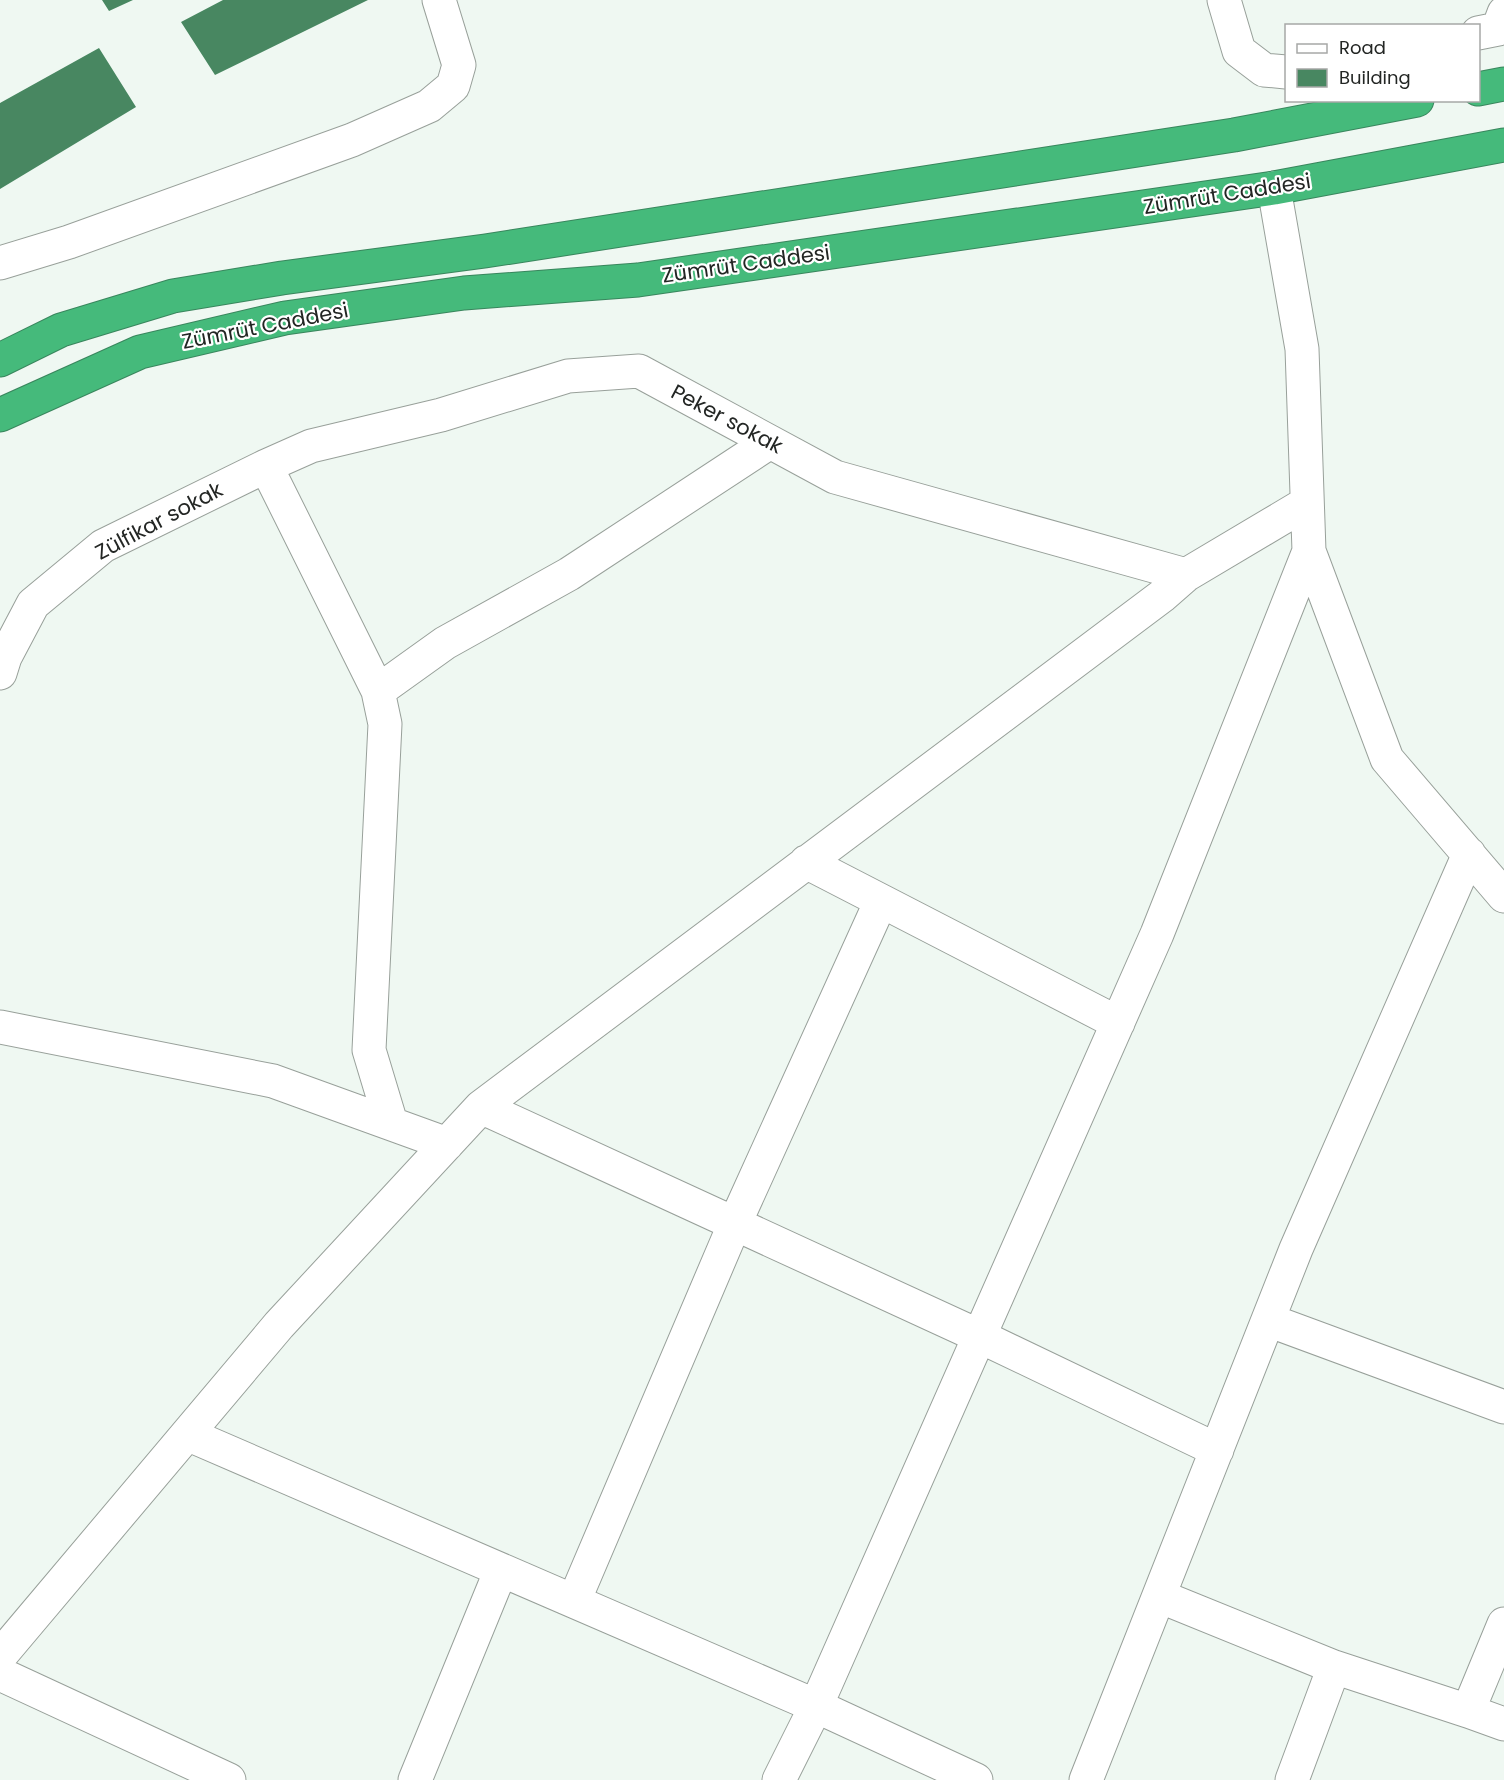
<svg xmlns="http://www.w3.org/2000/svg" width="1504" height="1780" viewBox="0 0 1504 1780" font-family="Poppins,sans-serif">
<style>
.building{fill:#488761}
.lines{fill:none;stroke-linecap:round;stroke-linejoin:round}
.minor-casing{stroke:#98a09a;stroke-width:35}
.highway-casing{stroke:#39865d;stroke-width:35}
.minor{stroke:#fff;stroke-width:33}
.highway{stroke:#45ba7b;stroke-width:33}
.labels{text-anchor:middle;stroke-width:4.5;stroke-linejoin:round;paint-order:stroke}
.street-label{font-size:21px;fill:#232624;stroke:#fff}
</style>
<rect width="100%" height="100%" fill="#eff8f2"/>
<path class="building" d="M102,0H133L109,11Z
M223,0H368L215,75L181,22Z
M99,48L136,107L0,189V103Z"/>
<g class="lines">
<defs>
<path id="minor" d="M1224,0L1239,51L1264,70L1286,72
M1478,33L1498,29L1504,13
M1274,188L1302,349L1309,551L1387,759L1504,896
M0,263L69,242L352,140L429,106L453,86L459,65L439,0
M266,466L378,691L385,724L369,1050L391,1123
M0,673L5,657L33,604L103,546L266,466L311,446L441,415L568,376L639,371L835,477L1186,575
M378,691L445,643L569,574L770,442
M806,862L1118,1023
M0,1027L273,1081L447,1144
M481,1107L979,1336L1217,1450
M1268,1320L1504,1407
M187,1434L816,1706L976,1780
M1159,1596L1334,1667
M574,1601L735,1223L881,901
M0,1656L279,1325L481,1107L1162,596L1186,575L1307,503
M0,1674L229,1780
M1468,1711L1504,1724
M415,1780L501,1570
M779,1780L816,1706L1157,934L1309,551
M1086,1780L1296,1249L1469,854
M1292,1780L1334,1667L1468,1711L1504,1624"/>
<path id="highway" d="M1478,89L1504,84
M0,360L61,330L173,296L282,278L485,251L1234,135L1417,100
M0,415L140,352L285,318L464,293L638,280L1274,188L1504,145"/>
</defs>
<use href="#minor" class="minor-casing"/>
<use href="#highway" class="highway-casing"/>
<use href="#minor" class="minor"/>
<use href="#highway" class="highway"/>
</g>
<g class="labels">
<g class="street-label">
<text transform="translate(1227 194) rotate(-9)" y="7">Zümrüt Caddesi</text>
<text transform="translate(746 264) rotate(-8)" y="7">Zümrüt Caddesi</text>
<text transform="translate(265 326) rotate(-11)" y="7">Zümrüt Caddesi</text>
<text transform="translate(727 419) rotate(28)" y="7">Peker sokak</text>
<text transform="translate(159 521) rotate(-28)" y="7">Zülfikar sokak</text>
</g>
</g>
<rect x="1285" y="24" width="195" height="78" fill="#ffffff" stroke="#a7a8a7" stroke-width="1.5"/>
<rect x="1297" y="44" width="30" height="9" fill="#ffffff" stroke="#a7a8a7" stroke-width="1.5"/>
<text x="1339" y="54" font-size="18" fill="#232624">Road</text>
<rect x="1297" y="69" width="30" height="18" fill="#488761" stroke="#a7a8a7" stroke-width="1.5"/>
<text x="1339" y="84" font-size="18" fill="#232624">Building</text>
</svg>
